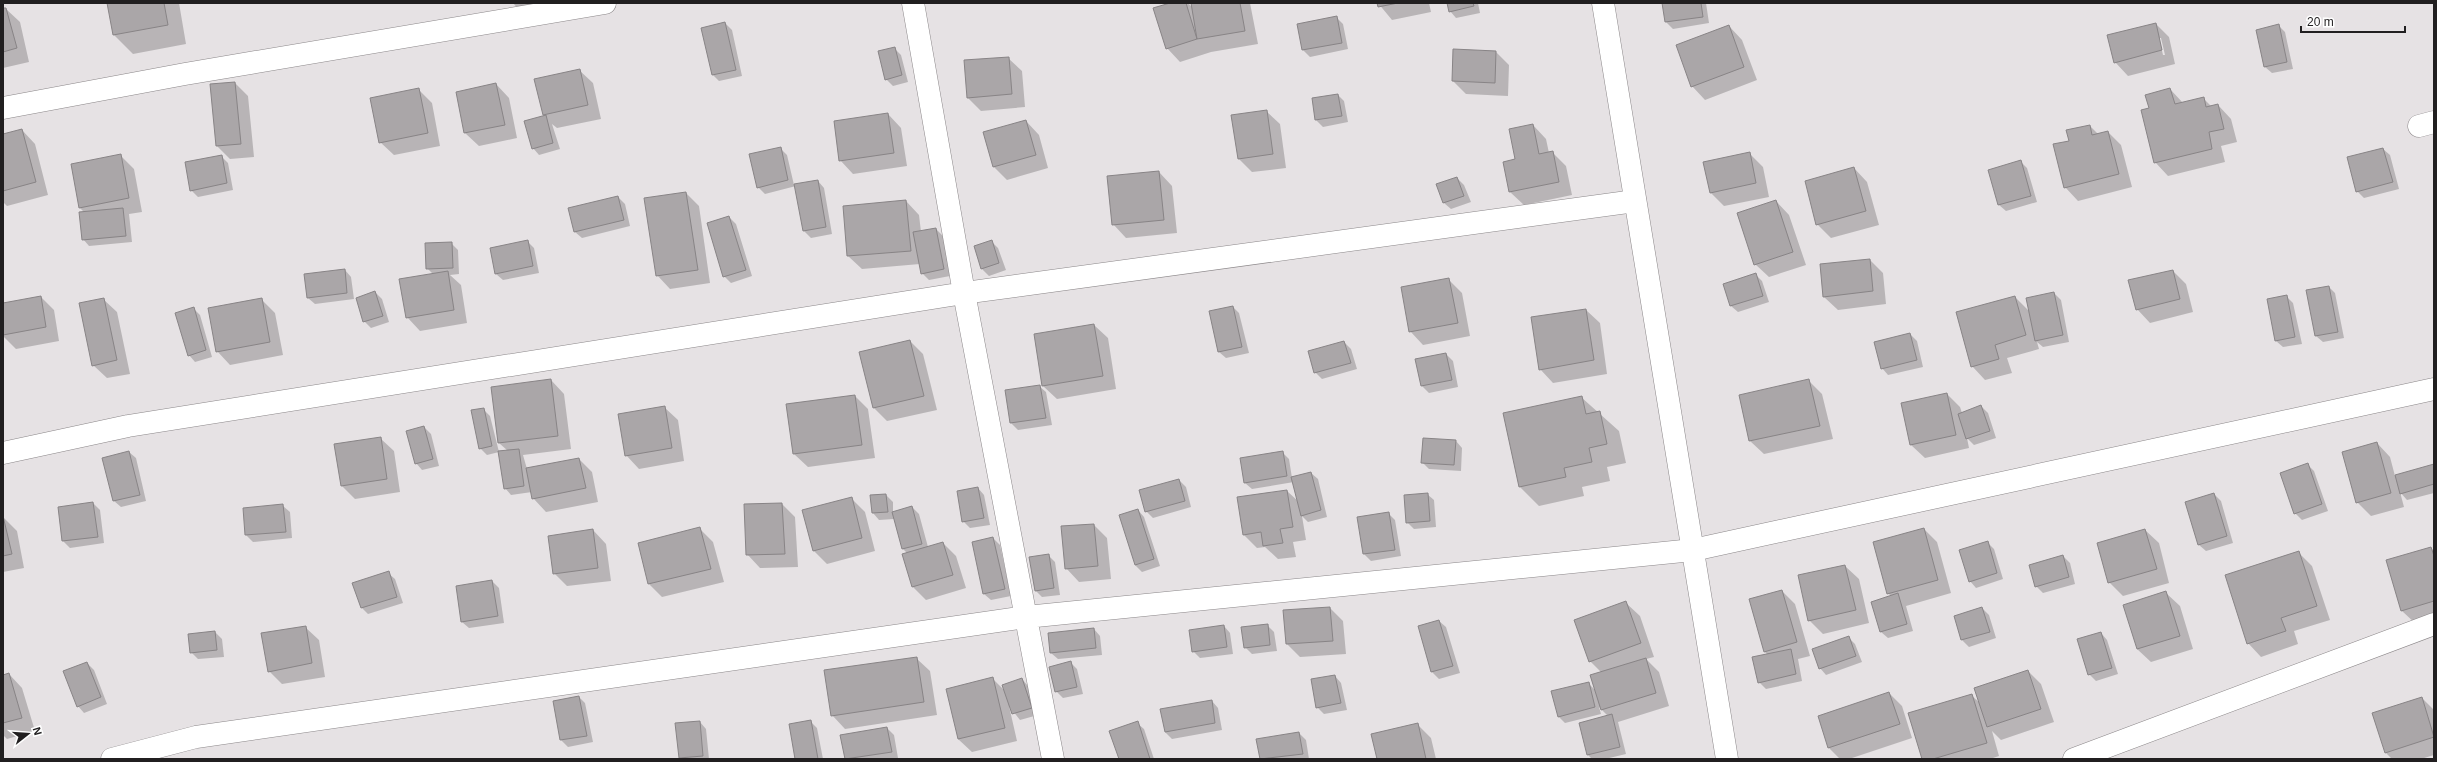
<svg xmlns="http://www.w3.org/2000/svg" width="2437" height="762" viewBox="0 0 2437 762" font-family="Arial,sans-serif">
<style>
.shadow{fill:#0003;fill-rule:evenodd}
.building{fill:#aaa6a8;stroke:#888486}
.lines{fill:none;stroke-linecap:round;stroke-linejoin:round}
.street-casing{stroke:#8b8789;stroke-width:23}
.secondary-casing{stroke:#8b8789;stroke-width:23}
.street{stroke:#fff;stroke-width:22}
.secondary{stroke:#fff;stroke-width:22}
</style>
<rect width="100%" height="100%" fill="#e6e2e4"/>
<path class="shadow" d="M108,3H179L186,44L133,54L114,35Z
M513,3H557L521,12Z
M1173,3H1188L1193,8L1192,3H1250L1258,44L1211,52L1180,62L1167,48Z
M1378,3H1429L1431,12L1392,20Z
M1448,3H1478L1480,13L1456,18L1450,11Z
M1663,3H1706L1709,23L1673,29L1666,22Z
M3,9H6L20,22L29,62L3,68Z
M1336,17L1343,24L1348,49L1310,57L1303,50L1298,25Z
M725,23L732,30L742,76L719,81L713,75Z
M2156,24L2169,37L2175,64L2128,76L2115,62ZM2159,38H2161L2165,55H2163Z
M2278,25L2285,32L2293,69L2272,73L2265,67Z
M1729,26L1742,40L1757,80L1705,100L1692,86Z
M894,48L901,55L908,82L893,86L886,79Z
M1496,52L1509,65L1508,96L1466,94L1453,81Z
M1008,58L1022,71L1025,107L981,111L968,98Z
M579,70L593,83L601,119L557,128L552,124L560,149L539,155L533,148L545,116L535,80Z
M235,83L248,96L254,157L230,159L217,146Z
M496,84L509,98L517,138L479,146L465,133L457,93Z
M418,89L432,103L440,146L394,155L380,142Z
M2170,89L2183,103L2203,98L2212,107L2218,105L2231,119L2237,142L2221,146L2225,162L2168,176L2155,162L2150,109Z
M1338,95L1344,101L1348,122L1323,127L1316,120L1313,99Z
M1266,111L1280,124L1286,168L1252,172L1239,159Z
M888,114L901,128L907,166L853,174L840,160Z
M1026,121L1039,135L1048,168L1007,180L994,167Z
M1533,125L1546,139L1549,153L1552,152L1566,166L1572,195L1524,205L1510,192Z
M2090,126L2098,134L2108,132L2121,145L2132,187L2078,201L2065,187L2070,141Z
M22,130L35,144L48,195L7,206L3,202V135Z
M780,148L787,155L794,185L818,181L824,188L832,234L811,238L804,231L796,186L765,194L758,187Z
M2383,149L2390,155L2399,189L2364,198L2357,191Z
M1749,153L1763,167L1769,197L1724,206L1710,192Z
M120,155L134,169L142,212L129,214L132,242L89,246L83,239L85,213L80,208L72,165Z
M221,156L228,163L233,190L198,197L191,190Z
M2020,161L2027,168L2037,202L2006,211L1999,205Z
M1854,168L1867,182L1879,225L1831,238L1817,224Z
M1159,172L1172,186L1177,233L1126,238L1113,224Z
M1457,178L1464,185L1471,202L1451,209L1444,203L1438,185Z
M686,193L699,206L710,283L670,289L657,275Z
M618,197L625,204L630,226L582,238L575,232Z
M906,201L919,215L921,232L936,229L943,236L950,276L929,280L922,273L920,264L862,269L848,256Z
M1776,201L1789,215L1806,265L1769,277L1755,264Z
M729,217L736,224L752,276L731,283L724,276Z
M527,241L534,248L539,273L503,280L496,274L491,248Z
M991,241L998,248L1006,270L989,276L982,269L975,247Z
M451,243L458,250L459,274L450,275L461,285L467,323L420,331L407,317L433,274L427,268Z
M1870,260L1883,273L1886,304L1838,310L1824,297Z
M345,270L351,277L354,299L315,304L308,298Z
M2173,271L2186,284L2193,312L2150,323L2137,309Z
M1755,274L1762,281L1769,302L1738,312L1731,306L1725,284Z
M1449,280L1462,293L1470,336L1423,345L1410,331Z
M2329,287L2335,293L2344,338L2323,342L2316,336Z
M375,292L382,299L389,322L371,328L364,321Z
M2054,293L2061,300L2069,342L2043,347L2037,342L2039,349L2007,358L2012,373L1985,380L1972,366L2015,297L2030,312Z
M2286,296L2293,303L2302,344L2283,347L2276,341Z
M41,297L54,310L59,341L16,349L3,336V304Z
M103,299L117,312L130,374L107,378L93,365Z
M261,299L275,313L283,355L230,365L217,351Z
M1233,307L1239,313L1249,353L1226,358L1219,352Z
M194,309L200,315L212,357L195,362L189,355Z
M1586,310L1600,323L1607,374L1553,383L1540,369Z
M1094,325L1108,338L1116,389L1057,399L1043,386Z
M1910,334L1917,341L1923,367L1888,375L1882,368Z
M910,341L923,354L937,410L887,421L874,408L860,353Z
M1344,342L1351,349L1357,369L1322,379L1315,372Z
M1446,354L1453,361L1458,387L1429,393L1422,386L1416,360Z
M551,380L564,394L571,449L523,455L527,469L579,459L592,472L598,502L546,512L533,498L532,492L511,495L505,488L499,452L487,455L480,448L483,409L490,416L499,452L508,451L499,443Z
M1809,381L1822,394L1833,439L1764,454L1750,441Z
M1039,386L1046,392L1052,425L1018,430L1011,423L1006,391Z
M1947,394L1960,407L1962,413L1981,406L1988,413L1996,438L1974,445L1967,438L1969,448L1925,458L1911,445L1902,404Z
M855,396L868,409L875,458L808,467L794,454L787,404Z
M1581,397L1619,431L1626,463L1607,467L1610,481L1582,487L1584,496L1539,506L1520,487Z
M664,407L678,420L684,461L639,469L626,455Z
M424,427L431,434L439,466L422,470L416,463Z
M380,438L394,451L400,492L355,499L342,486Z
M1456,441L1462,448L1461,471L1429,469L1422,462Z
M2377,443L2390,457L2395,476L2434,465V493L2407,500L2400,492L2404,507L2371,516L2357,502Z
M129,452L136,458L146,501L121,507L114,501Z
M1282,452L1289,459L1292,478L1311,473L1318,479L1327,517L1308,522L1302,516L1306,540L1293,542L1296,557L1278,559L1265,547L1257,548L1244,535L1287,491L1299,502L1294,482L1252,489L1245,483Z
M2308,465L2314,471L2328,511L2302,520L2295,513Z
M1179,480L1186,487L1191,507L1153,518L1146,511Z
M978,488L984,495L990,525L970,528L963,521Z
M1427,494L1434,500L1436,527L1414,529L1407,522Z
M2214,494L2221,501L2233,543L2206,551L2199,545Z
M886,495L893,502V512L912,507L919,514L928,547L943,543L956,556L966,588L926,600L913,587L907,553L903,549L894,519L879,520L873,513Z
M851,498L865,512L875,551L827,564L813,550Z
M93,503L100,510L104,543L70,548L63,541Z
M782,504L795,517L798,567L760,568L747,554Z
M283,506L290,512L292,538L253,542L246,535L244,509Z
M1138,510L1144,517L1160,566L1142,572L1135,565Z
M1388,513L1395,520L1401,556L1371,561L1364,554L1358,518Z
M3,517L17,531L24,568L3,572Z
M1094,525L1107,538L1111,579L1079,582L1066,568Z
M700,529L713,542L724,582L662,597L649,584Z
M1924,529L1937,542L1951,593L1906,606L1913,631L1888,638L1881,632L1892,597L1888,593Z
M593,530L606,544L611,581L567,586L554,573Z
M2145,530L2159,543L2169,583L2123,596L2109,582Z
M993,538L1000,545L1011,596L991,600L984,594Z
M1988,543L1994,549L2003,579L1976,588L1970,581Z
M2431,548L2434,551V618L2416,624L2402,611Z
M2298,552L2312,566L2330,620L2294,631L2298,644L2261,657L2248,643Z
M1048,555L1055,562L1060,595L1042,597L1036,591Z
M2063,556L2070,563L2075,584L2043,593L2036,586Z
M1845,566L1859,579L1869,623L1823,634L1809,620Z
M388,573L395,579L403,603L368,614L362,608Z
M492,581L499,588L504,623L469,628L462,622Z
M1782,591L1795,604L1810,656L1798,659L1802,681L1766,689L1759,682L1768,655L1765,652Z
M2166,593L2180,606L2193,649L2151,662L2137,649Z
M1626,603L1640,616L1654,657L1646,659L1659,672L1669,706L1618,722L1626,754L1605,759H1592L1588,755L1580,724L1608,716L1599,707L1601,714L1565,723L1558,716L1588,683L1596,691L1601,672L1590,661Z
M1330,608L1343,621L1346,654L1300,657L1287,644Z
M1982,608L1989,615L1996,638L1969,647L1962,640L1955,616Z
M1439,621L1446,627L1460,673L1439,679L1432,672L1419,626Z
M1267,625L1274,632L1277,651L1252,654L1245,647Z
M1224,626L1230,633L1233,654L1200,658L1193,651Z
M305,627L319,640L325,677L282,684L269,671Z
M1094,629L1100,636L1102,655L1058,659L1051,653Z
M215,632L222,639L224,657L198,659L191,652Z
M2101,633L2107,640L2118,674L2096,681L2089,674Z
M1848,637L1855,644L1862,662L1826,675L1820,668Z
M916,658L930,671L937,715L845,729L832,715Z
M1070,662L1077,669L1083,694L1063,698L1056,691Z
M87,663L94,670L107,704L84,713L78,706Z
M2028,671L2041,684L2054,722L2001,740L1992,731L1999,756L1990,759H1923L1971,695L1980,703Z
M9,674L22,688L35,731L7,739L3,735V676Z
M1335,676L1341,683L1347,710L1324,714L1317,707Z
M992,678L1006,692L1022,679L1028,686L1038,715L1020,720L1009,706L1017,741L972,752L958,739Z
M1889,693L1902,706L1912,738L1849,759H1840L1829,748L1819,717Z
M579,697L585,703L593,742L568,747L561,740L554,701Z
M2422,698L2434,710V755L2421,759H2392L2386,753Z
M1212,701L1218,708L1222,730L1172,739L1165,732Z
M810,721L817,728L823,759H796Z
M700,722L706,729L709,759H681Z
M1137,723L1144,729L1154,759H1120Z
M1418,725L1431,738L1436,759H1378Z
M887,728L894,735L898,758L846,759L842,735Z
M1299,733L1306,740L1309,759H1261L1258,740Z"/>
<path class="building" d="M107,3H164L168,25L113,35Z
M1170,3H1186L1197,39L1166,49L1153,8Z
M1191,3H1240L1245,31L1197,39Z
M1377,3H1398L1378,7Z
M1447,3H1473L1474,6L1449,12Z
M1662,3H1701L1703,17L1665,22Z
M3,8H6L17,48L3,52Z
M1337,16L1342,43L1302,50L1297,24Z
M725,22L736,70L712,75L701,28Z
M2156,23L2162,50L2114,63L2107,35Z
M2279,24L2287,62L2264,67L2256,30Z
M1729,25L1744,67L1691,87L1676,45Z
M895,47L902,75L885,80L878,51Z
M1453,49L1496,51L1495,83L1452,81Z
M1009,57L1012,94L967,98L964,60Z
M580,69L588,105L543,115L534,79Z
M235,82L241,144L216,146L210,84Z
M496,83L505,125L464,133L456,92Z
M419,88L428,133L379,143L370,98Z
M2170,88L2175,104L2204,97L2206,107L2218,104L2224,129L2209,132L2212,149L2154,163L2141,110L2149,108L2145,95Z
M1338,94L1342,116L1315,120L1312,98Z
M1267,110L1273,154L1238,159L1231,115Z
M888,113L894,153L839,161L834,121Z
M546,115L553,143L532,149L524,121Z
M1026,120L1036,155L993,167L983,132Z
M1533,124L1539,154L1553,151L1559,182L1509,192L1503,162L1515,159L1509,129Z
M2090,125L2092,135L2108,131L2119,174L2064,188L2053,144L2069,141L2066,130Z
M22,129L36,182L3,191V134Z
M781,147L788,180L757,188L749,154Z
M2383,148L2393,182L2356,192L2347,157Z
M1750,152L1756,183L1710,193L1703,162Z
M121,154L129,198L79,208L71,164Z
M222,155L227,183L190,191L185,162Z
M2021,160L2031,196L1998,205L1988,170Z
M1854,167L1866,211L1816,225L1805,181Z
M1159,171L1164,220L1112,225L1107,176Z
M1457,177L1464,196L1443,203L1436,184Z
M818,180L826,227L803,231L794,184Z
M686,192L698,270L656,276L644,198Z
M618,196L624,220L574,232L568,208Z
M906,200L911,251L847,256L843,206Z
M1776,200L1793,252L1754,265L1737,213Z
M123,208L126,236L82,240L79,212Z
M729,216L746,270L723,277L707,223Z
M936,228L944,269L921,274L913,232Z
M528,240L533,266L495,274L490,248Z
M992,240L999,263L981,269L974,246Z
M452,242L453,268L426,269L425,243Z
M1870,259L1873,291L1823,297L1820,264Z
M345,269L347,293L307,298L304,274Z
M2173,270L2180,299L2136,310L2128,280Z
M448,271L454,310L406,318L399,279Z
M1756,273L1763,296L1730,306L1723,284Z
M1449,278L1458,323L1409,332L1401,287Z
M2329,286L2338,332L2315,336L2306,290Z
M375,291L383,316L363,322L356,298Z
M2054,292L2063,335L2035,341L2026,298Z
M2287,295L2295,337L2275,341L2267,299Z
M41,296L46,327L3,335V303Z
M2015,296L2026,335L1995,345L1999,359L1971,367L1956,312Z
M104,298L117,360L92,366L79,303Z
M262,298L270,342L216,352L208,308Z
M1233,306L1242,347L1218,352L1209,311Z
M194,307L206,350L188,356L175,313Z
M1586,309L1594,360L1539,370L1531,317Z
M1094,324L1103,376L1042,386L1034,334Z
M1910,333L1917,360L1881,369L1874,342Z
M910,340L924,396L873,408L859,352Z
M1344,341L1351,363L1314,373L1308,351Z
M1446,353L1452,380L1421,386L1415,359Z
M551,379L558,436L498,443L491,387Z
M1809,379L1820,426L1749,441L1739,395Z
M1040,385L1046,418L1010,423L1005,390Z
M1947,393L1956,435L1910,445L1901,403Z
M855,395L862,445L793,454L786,404Z
M1582,396L1586,414L1600,411L1607,444L1589,448L1592,462L1564,468L1566,477L1519,487L1503,413Z
M1981,405L1990,431L1966,439L1958,414Z
M665,406L672,448L625,456L618,414Z
M484,408L492,446L479,449L471,410Z
M424,426L433,459L415,464L406,431Z
M381,437L387,479L341,486L334,444Z
M1423,438L1456,440L1454,465L1421,463Z
M2377,442L2391,493L2356,503L2342,452Z
M519,449L524,486L504,489L498,451Z
M129,451L140,495L113,501L102,458Z
M1283,451L1287,476L1244,483L1240,458Z
M579,458L586,488L532,499L526,468Z
M2308,463L2322,504L2294,514L2280,473Z
M2434,464V484L2400,494L2395,475Z
M1311,472L1321,510L1301,516L1291,477Z
M1179,479L1185,501L1145,512L1139,490Z
M978,487L984,518L962,522L957,491Z
M1287,490L1293,527L1280,529L1283,543L1263,546L1261,532L1243,535L1237,497Z
M1428,493L1430,521L1406,523L1404,495Z
M2214,493L2227,536L2198,545L2185,502Z
M886,494L888,512L872,513L870,495Z
M852,497L862,538L813,551L802,510Z
M93,502L98,537L62,541L58,507Z
M782,503L785,554L746,555L744,504Z
M283,504L286,532L245,535L243,508Z
M912,506L922,544L902,549L892,512Z
M1138,509L1154,559L1135,565L1119,515Z
M1389,512L1395,550L1363,554L1357,517Z
M3,516L12,554L3,556Z
M1094,524L1098,566L1065,569L1061,526Z
M700,527L711,569L648,584L638,543Z
M1924,528L1938,580L1887,594L1873,542Z
M593,529L598,568L553,574L548,536Z
M2145,529L2157,569L2108,583L2097,543Z
M993,537L1005,589L983,594L972,542Z
M1988,541L1997,573L1969,582L1959,550Z
M943,542L953,575L912,587L902,554Z
M2431,547L2434,556V601L2401,611L2386,560Z
M2299,551L2317,606L2281,618L2286,631L2247,644L2225,575Z
M1049,554L1054,588L1035,591L1029,557Z
M2063,555L2069,577L2035,587L2029,565Z
M1845,565L1856,610L1808,621L1798,575Z
M389,571L397,597L361,608L352,583Z
M492,580L498,616L461,622L456,586Z
M1782,590L1797,642L1764,652L1749,599Z
M2166,591L2180,636L2137,649L2123,605Z
M1898,593L1907,624L1880,632L1871,602Z
M1626,601L1641,643L1589,662L1574,620Z
M1330,607L1333,641L1286,644L1283,610Z
M1982,607L1990,632L1961,640L1954,616Z
M1439,620L1453,666L1431,672L1418,626Z
M1268,624L1270,645L1244,648L1241,627Z
M1224,625L1227,647L1192,652L1189,630Z
M306,626L312,663L268,672L261,633Z
M1094,628L1096,648L1050,653L1048,633Z
M215,631L217,650L190,653L188,634Z
M2101,632L2112,668L2088,675L2077,639Z
M1849,636L1856,656L1819,669L1812,649Z
M1791,649L1796,674L1758,683L1752,657Z
M917,657L924,702L831,716L824,670Z
M1646,658L1656,693L1601,710L1590,675Z
M1071,661L1077,687L1055,692L1049,667Z
M87,662L101,697L77,707L63,671Z
M2028,670L2041,709L1987,727L1974,688Z
M9,673L22,718L3,723V675Z
M1335,675L1341,703L1316,708L1311,679Z
M993,677L1005,728L958,739L946,689Z
M1022,678L1032,708L1012,714L1002,685Z
M1589,682L1595,707L1558,717L1551,691Z
M1889,692L1900,724L1828,748L1818,716Z
M1972,694L1987,743L1933,759H1922L1908,713Z
M579,696L587,736L560,740L553,701Z
M2422,697L2434,737L2385,753L2372,713Z
M1212,700L1215,723L1165,732L1160,709Z
M1612,714L1620,747L1587,755L1579,723Z
M811,720L818,759H795L789,724Z
M700,721L703,756L679,758L675,723Z
M1138,721L1150,759H1119L1109,731Z
M1418,723L1426,759H1377L1371,734Z
M887,727L892,752L845,759L840,735Z
M1299,732L1303,754L1260,759L1256,739Z"/>
<g class="lines">
<defs>
<path id="street" d="M913,3L964,293L1053,759
M3,108L185,74L605,3
M2419,126L2434,122
M3,453L128,426L964,293L1635,201
M112,759L196,737L1026,617L1693,550L2434,389
M2074,759L2434,624"/>
<path id="secondary" d="M1603,3L1727,759"/>
</defs>
<use href="#street" class="street-casing"/>
<use href="#secondary" class="secondary-casing"/>
<use href="#street" class="street"/>
<use href="#secondary" class="secondary"/>
</g>
<rect width="2437" height="762" fill="none" stroke="#211f20" stroke-width="8"/>
<g transform="translate(28 734) rotate(73)" stroke="#ffffff" stroke-width="3" paint-order="stroke">
<path d="M0-3L7 15L0 10L-7 15Z" fill="#211f20"/>
<text y="-6" font-size="11" font-weight="bold" text-anchor="middle" fill="#211f20">N</text>
</g>
<path d="M2301 26v6h104v-6" fill="none" stroke="#211f20" stroke-width="2"/>
<text x="2307" y="26" font-size="12" fill="#211f20" stroke="#ffffff" stroke-width="3" paint-order="stroke">20 m</text>
</svg>
